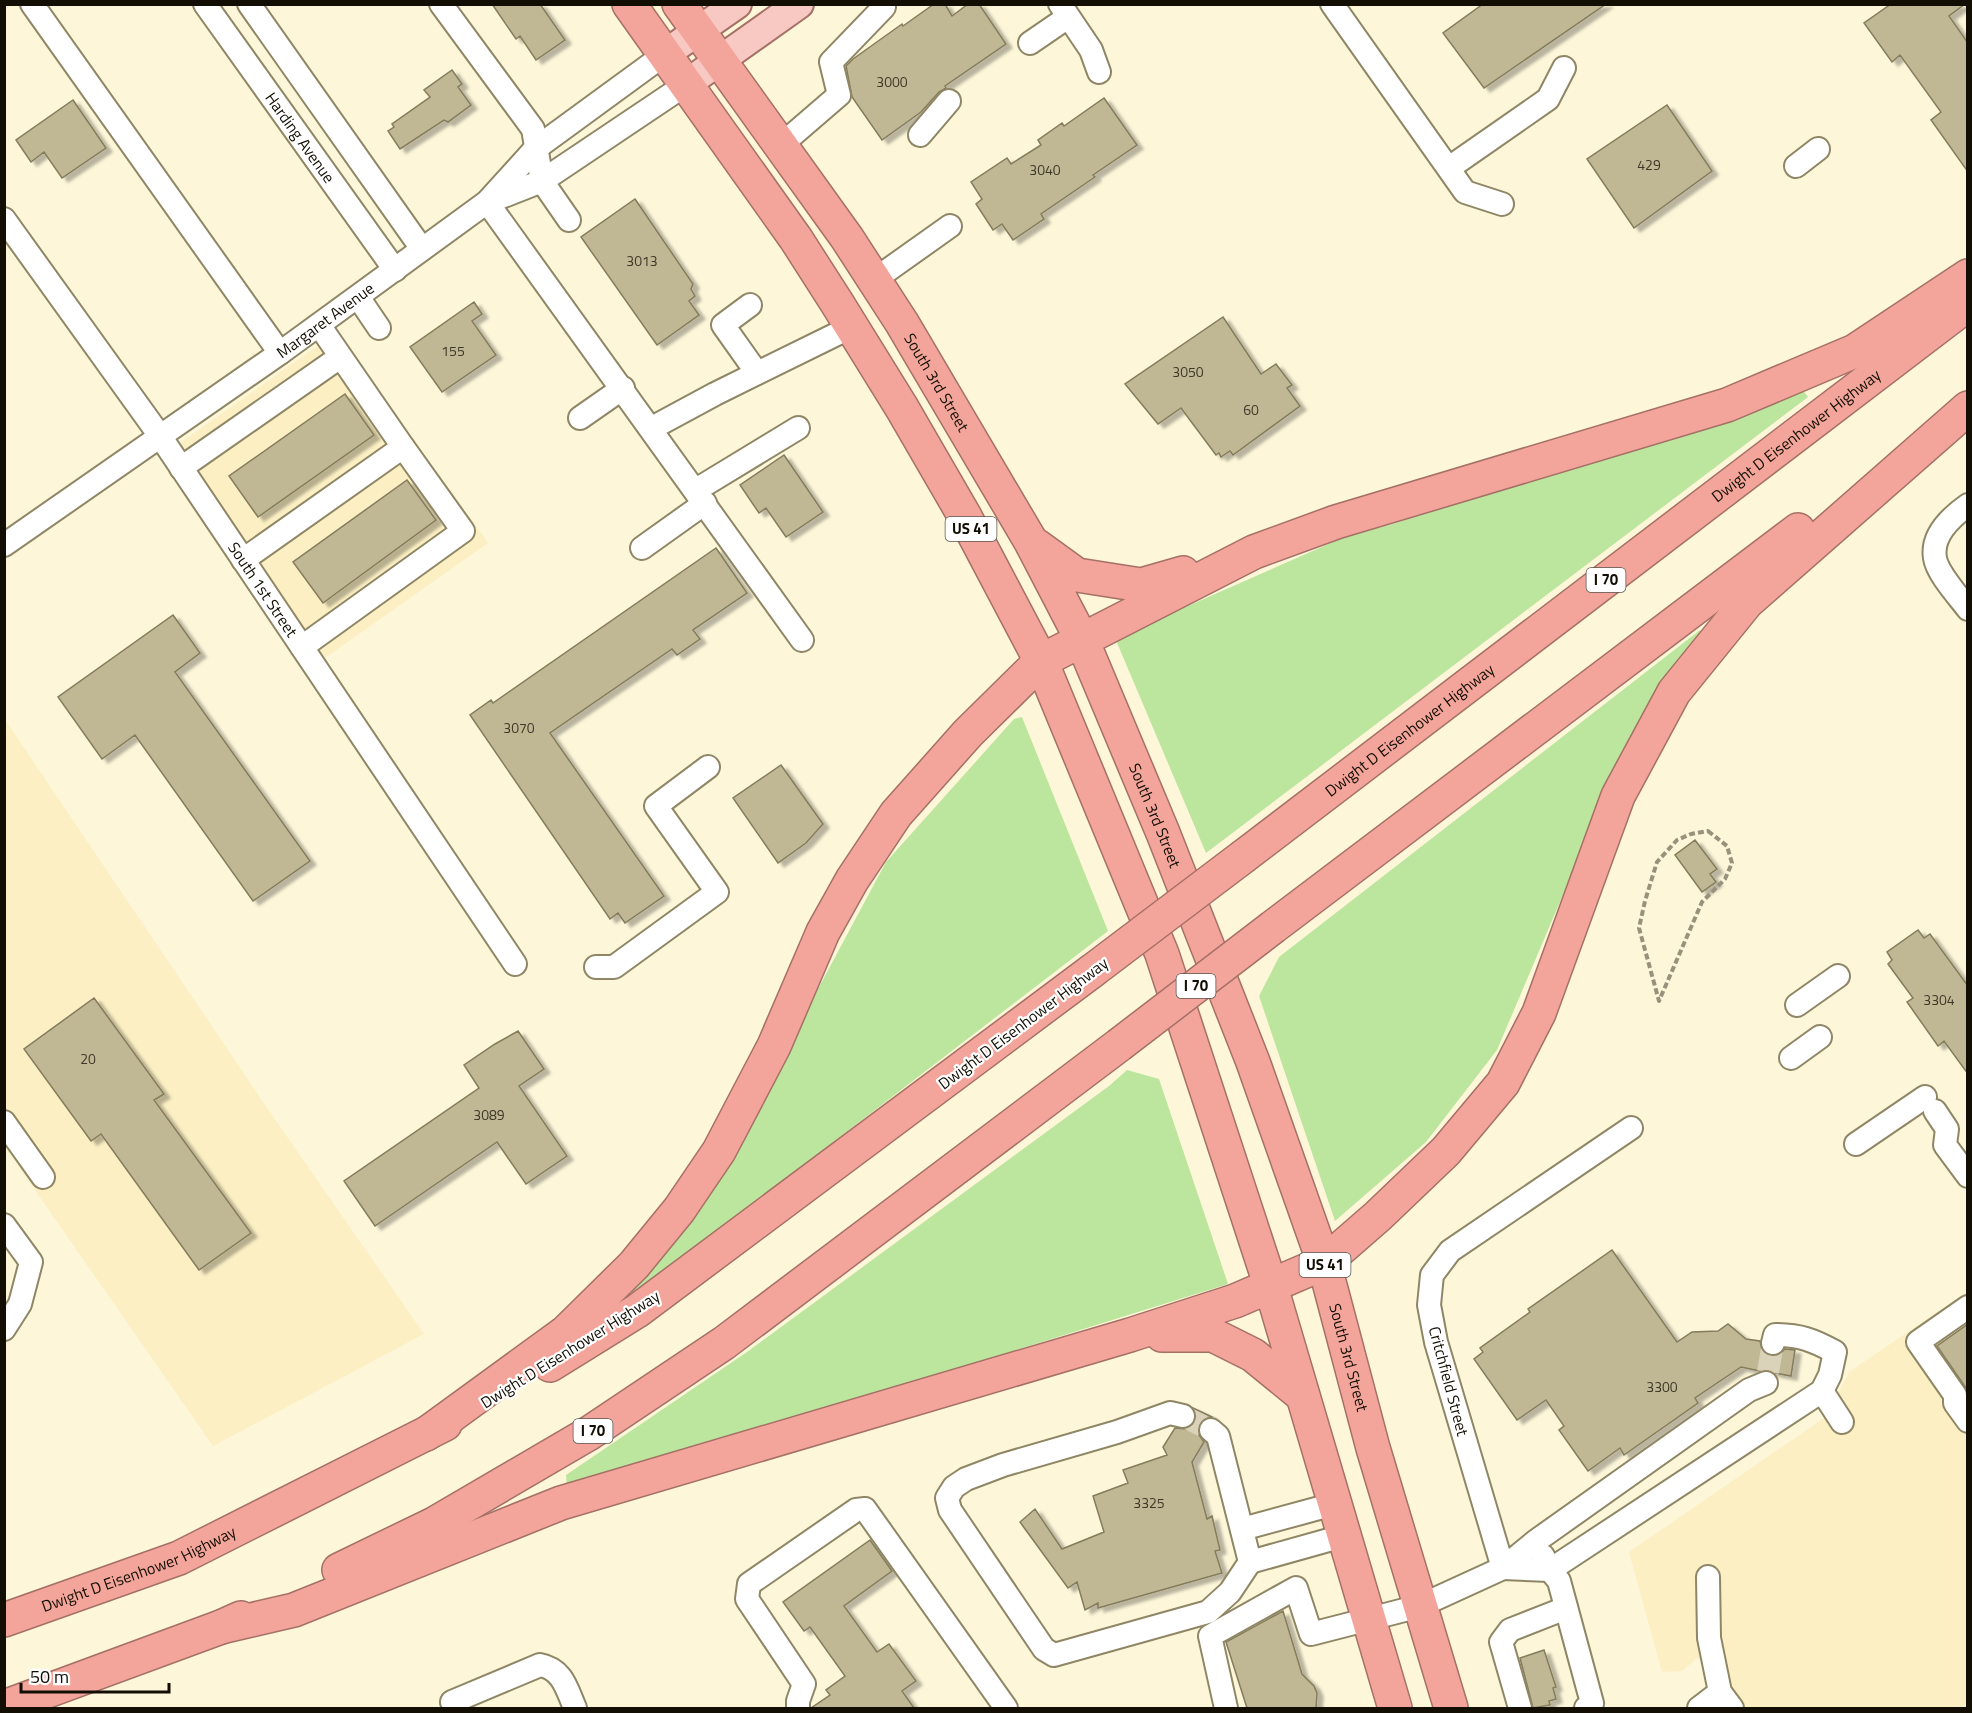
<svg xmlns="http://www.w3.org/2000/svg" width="1972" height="1713" viewBox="0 0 1972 1713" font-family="'Titillium Web',sans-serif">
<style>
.built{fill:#fbefc3}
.green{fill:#bce59e}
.building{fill:#c0b794;stroke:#847c5b;stroke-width:1.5;filter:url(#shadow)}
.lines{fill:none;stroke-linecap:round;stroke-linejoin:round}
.minor-tunnel{stroke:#dad3b9;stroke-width:22;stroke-dasharray:22 11;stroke-linecap:butt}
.minor-casing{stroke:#8f8665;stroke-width:26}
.major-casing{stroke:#a57066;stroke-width:32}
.highway-casing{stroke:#a57066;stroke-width:36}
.path{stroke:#98927d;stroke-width:4;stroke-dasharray:6 3;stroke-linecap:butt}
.minor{stroke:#fff;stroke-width:22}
.major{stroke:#f8c9c3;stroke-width:28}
.highway{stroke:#f4a59b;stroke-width:33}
.highway-bridge-casing{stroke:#a57066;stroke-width:36;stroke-linecap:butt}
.highway-bridge{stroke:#f4a59b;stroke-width:33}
.labels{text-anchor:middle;stroke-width:4.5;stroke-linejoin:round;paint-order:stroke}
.number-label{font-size:14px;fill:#3e3827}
.shield{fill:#fff;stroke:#59564f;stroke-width:1.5}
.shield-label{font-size:15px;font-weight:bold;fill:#120e03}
.street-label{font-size:16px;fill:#120e03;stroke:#fff}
</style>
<defs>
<filter id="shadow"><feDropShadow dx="6" dy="4" stdDeviation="1.5" flood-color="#0004"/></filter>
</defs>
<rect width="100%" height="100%" fill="#fdf6d9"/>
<path class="built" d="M337,332L488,543L325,658L177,445Z
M4,718L263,1102L424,1334L213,1446L5,1147Z
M1967,1292V1708H1723L1698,1657L1682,1671L1662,1672L1629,1552L1827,1416L1849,1372Z"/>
<path class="green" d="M1799,385L1808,397L1206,853L1115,638L1349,535L1390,525L1549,472L1615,456L1774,399Z
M1700,630L1705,637L1636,741L1629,739L1497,1050L1426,1142L1335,1221L1259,996L1279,957Z
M1022,717L1108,931L685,1256L633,1293L629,1288L796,1030L886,862L1014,719Z
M1127,1070L1159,1079L1228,1284L567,1490L566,1475L747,1352L1109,1086Z"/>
<path class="building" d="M492,4H540L565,40L536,60L520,36L516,39Z
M934,4H945L952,16L968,4H979L1006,44L945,86L946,88L939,92L921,112L882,140L852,97L846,66L853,59L902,24L903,26Z
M1483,4H1606L1484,88L1443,33Z
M1891,4H1965L1949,16L1968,43V172L1931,120L1941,112L1900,55L1892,62L1864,23Z
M452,70L462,84L458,87L471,105L448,122L444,120L400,149L388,131L394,127L392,124L430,97L424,90Z
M1104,98L1137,145L1093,175L1095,177L1041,214L1044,219L1013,240L1002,224L993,230L976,204L982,199L971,182L1007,158L1011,164L1041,145L1038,140L1062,123L1064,126Z
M73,100L106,148L62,178L44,152L31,162L16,140Z
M1667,105L1712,171L1634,228L1587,159Z
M635,199L693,284L691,289L695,296L689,301L699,315L657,345L581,237Z
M474,302L482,314L472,321L496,355L442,392L410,347Z
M1223,317L1261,374L1276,364L1292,385L1287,388L1300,406L1233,455L1230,451L1221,457L1219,453L1216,455L1181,408L1158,424L1125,384Z
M345,394L374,435L258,517L229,476Z
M784,455L823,512L786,537L766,508L759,513L740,485Z
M407,480L436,520L323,603L293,562Z
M716,548L747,593L693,630L700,639L677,655L672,649L550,733L664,896L625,923L618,913L610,919L470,715L491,700L493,703Z
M173,615L200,653L175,672L310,861L253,901L135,735L102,759L58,697Z
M781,765L823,824L806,843L778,863L733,798Z
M1695,840L1717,869L1710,874L1716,882L1702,892L1675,855Z
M1918,930L1924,938L1930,934L1968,986V1074L1944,1041L1938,1046L1907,1002L1913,998L1888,964L1892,960L1887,952Z
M94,998L164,1094L154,1100L251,1233L199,1270L101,1134L91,1141L24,1049Z
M518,1031L544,1069L519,1086L567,1156L526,1184L497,1142L375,1226L344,1181L479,1088L464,1065L495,1044Z
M1612,1250L1677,1342L1692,1332L1718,1331L1728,1324L1746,1339L1760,1341L1763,1352L1769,1356H1777L1785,1349L1795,1350L1791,1376L1775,1373L1768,1370L1760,1371L1741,1367L1695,1398L1698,1403L1624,1455L1620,1448L1588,1471L1559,1430L1564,1426L1546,1400L1517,1420L1474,1359L1483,1352L1480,1348L1530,1312L1528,1309Z
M1968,1324V1391L1937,1346Z
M1193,1408L1212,1417L1201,1421L1198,1427L1199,1435L1204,1442L1192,1462L1207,1519L1212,1516L1220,1550L1215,1551L1222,1573L1098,1608V1603L1085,1610L1077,1582L1068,1588L1020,1522L1035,1509L1062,1549L1104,1532L1093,1496L1128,1483L1123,1470L1167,1455L1163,1447L1175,1428L1186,1429L1193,1425L1196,1418Z
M870,1540L892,1571L844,1606L877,1652L889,1644L916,1681L902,1691L914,1708H811L830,1695L826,1690L845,1676L810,1627L804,1631L783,1602Z
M1283,1611L1302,1674L1314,1686L1317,1693L1316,1708H1247L1226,1642Z
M1544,1650L1556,1687L1553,1688L1556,1699L1549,1701L1550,1705L1533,1708L1520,1658Z"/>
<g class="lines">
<path class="minor-tunnel" d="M1768,1372L1773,1343
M1183,1416L1211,1430"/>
<defs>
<g id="minor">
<path d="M32,4L280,353"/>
<path id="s1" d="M205,4L395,270"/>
<path d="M249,4L422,249"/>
<path d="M441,4L533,129L542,181L569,220"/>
<path d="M1060,4L1091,50L1099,72"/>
<path d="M1332,4L1465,192L1502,204"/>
<path d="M1030,43L1068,17"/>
<path d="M920,135L949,101"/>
<path d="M781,145L839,95L831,62L884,7L882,4"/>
<path d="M1796,166L1818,149"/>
<path d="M1449,168L1548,99L1564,68"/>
<path d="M491,201L542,181L685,85"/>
<path d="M487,202L802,640"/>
<path id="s2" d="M4,219L160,436L515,964"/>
<path d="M874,280L950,226"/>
<path d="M358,297L379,328"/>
<path d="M750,305L723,325L757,373"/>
<path d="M580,418L623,388"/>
<path d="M652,428L715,394L851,327"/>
<path d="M181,468L340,357"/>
<path d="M696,490L798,428"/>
<path d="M1968,505C1951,517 1931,535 1935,558C1937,573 1959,597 1968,609"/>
<path id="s3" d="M4,545L280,353L487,202L535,149L665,54"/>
<path d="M642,548L705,503"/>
<path d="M243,560L403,447L319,325"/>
<path d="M302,647L463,531L403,447"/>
<path d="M596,967H614L717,892L656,806L708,767"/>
<path d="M1797,1005L1838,976"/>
<path d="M1791,1058L1820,1037"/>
<path d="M1935,1111L1947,1129L1945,1145L1968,1176"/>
<path d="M4,1122L43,1177"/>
<path d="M1856,1144L1925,1097"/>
<path d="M4,1225L31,1262L20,1304L4,1329"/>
<path d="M1968,1307L1918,1342L1955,1395V1403L1968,1421"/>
<path d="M1822,1391L1842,1422"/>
<path d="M1183,1416L1170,1413L1117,1432L1003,1465L966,1479L954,1487L947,1498L950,1510L1044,1649L1054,1655L1208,1612L1230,1592L1250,1562L1218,1436L1211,1430"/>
<path d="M1242,1529L1334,1504"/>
<path d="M1543,1556L1550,1570L1559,1581L1592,1703L1586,1708"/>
<path d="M1250,1562L1343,1536"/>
<path d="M1503,1568L1550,1570L1822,1391L1830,1375L1835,1352C1813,1340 1800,1335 1775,1335L1773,1343"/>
<path d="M1503,1568L1536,1541L1749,1390L1766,1383"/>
<path d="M1708,1577L1709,1638L1720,1692L1732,1708"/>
<path d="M452,1702L540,1665C563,1669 567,1690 575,1708"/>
<path d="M798,1708V1701L804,1684L747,1599L749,1584L856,1510L865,1509L1006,1708"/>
<path d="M1226,1708L1210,1636L1296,1588L1311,1634L1420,1606L1503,1568L1436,1342L1429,1305L1432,1275L1450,1251L1631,1128"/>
<path d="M1520,1708L1501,1642L1510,1630L1566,1608"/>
<path d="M1699,1708L1720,1692"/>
</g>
<path id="major" d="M665,54L737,4
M685,85L799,4"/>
<g id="highway">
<path d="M629,4L796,239L837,303L902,408L964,515L1041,661L1162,954L1271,1287L1395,1708"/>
<path id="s4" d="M679,4L847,238L902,323L1030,540L1082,640L1163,833L1253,1062L1324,1263L1373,1448L1451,1708"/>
<path d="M1037,546L1077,575L1141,585L1183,573"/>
<path id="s5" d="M1244,856L1968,304"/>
<path d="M1273,927L1798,530"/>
<path d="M1162,1335H1213L1253,1355L1302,1395"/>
<path d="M550,1365L637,1311L1092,971"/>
<path d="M426,1434L566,1332L634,1265L679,1210L719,1151L774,1046L823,932L852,880L896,814L968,733L1041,661L1254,552L1336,522L1727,405L1855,351L1968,276"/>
<path d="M339,1570L434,1524L588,1434L724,1343L1119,1045"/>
<path id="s6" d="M4,1620L179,1558L445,1424"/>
<path d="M221,1627L294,1610L561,1503L1130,1335L1235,1301L1324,1263L1378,1216L1446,1151L1503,1083L1539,1013L1618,796L1674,692L1747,602L1968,408"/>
<path d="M4,1707L221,1627L241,1618"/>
</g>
</defs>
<use href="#minor" class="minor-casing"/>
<use href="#major" class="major-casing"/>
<use href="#highway" class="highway-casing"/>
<path class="path" d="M1708,831L1727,846L1732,863L1725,879L1702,902L1659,1001L1639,928L1645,901L1657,862L1677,840L1691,834Z"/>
<use href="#minor" class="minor"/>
<use href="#major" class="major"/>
<use href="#highway" class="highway"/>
<defs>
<path id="highway-bridge" d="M1092,971L1244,856
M1119,1045L1273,927"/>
</defs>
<use href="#highway-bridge" class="highway-bridge-casing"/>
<use href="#highway-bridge" class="highway-bridge"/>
</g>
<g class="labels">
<g class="number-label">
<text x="892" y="87">3000</text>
<text x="1649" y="170">429</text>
<text x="1045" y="175">3040</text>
<text x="642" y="266">3013</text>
<text x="453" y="356">155</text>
<text x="1188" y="377">3050</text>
<text x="1251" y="415">60</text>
<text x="519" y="733">3070</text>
<text x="1939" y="1005">3304</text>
<text x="88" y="1064">20</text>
<text x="489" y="1120">3089</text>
<text x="1662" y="1392">3300</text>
<text x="1149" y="1508">3325</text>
</g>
<g class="shield">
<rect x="945.5" y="517" width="51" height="24" rx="4.5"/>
<rect x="1586.5" y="568" width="39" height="24" rx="4.5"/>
<rect x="1176.5" y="974" width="39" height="24" rx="4.5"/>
<rect x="1299.5" y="1253" width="51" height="24" rx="4.5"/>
<rect x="573.5" y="1419" width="39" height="24" rx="4.5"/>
</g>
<g class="shield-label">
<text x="971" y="534">US 41</text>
<text x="1606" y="585">I 70</text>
<text x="1196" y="991">I 70</text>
<text x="1325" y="1270">US 41</text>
<text x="593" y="1436">I 70</text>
</g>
<g class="street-label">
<text dy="6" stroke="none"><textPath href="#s1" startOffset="164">Harding Avenue</textPath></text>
<text dy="6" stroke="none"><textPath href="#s3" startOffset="392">Margaret Avenue</textPath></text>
<text dy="6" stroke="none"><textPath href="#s4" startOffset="458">South 3rd Street</textPath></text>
<text dy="6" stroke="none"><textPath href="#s5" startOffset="694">Dwight D Eisenhower Highway</textPath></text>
<text dy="6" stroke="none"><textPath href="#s2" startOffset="452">South 1st Street</textPath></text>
<text dy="6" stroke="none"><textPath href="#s5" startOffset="208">Dwight D Eisenhower Highway</textPath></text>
<text dy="6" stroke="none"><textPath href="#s4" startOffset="944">South 3rd Street</textPath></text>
<text transform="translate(1023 1023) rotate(-37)" y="6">Dwight D Eisenhower Highway</text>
<text transform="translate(570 1349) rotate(-32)" y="6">Dwight D Eisenhower Highway</text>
<text dy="6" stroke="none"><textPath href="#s4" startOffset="1520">South 3rd Street</textPath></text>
<text transform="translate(1449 1381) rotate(75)" y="6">Critchfield Street</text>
<text dy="6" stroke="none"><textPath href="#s6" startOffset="144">Dwight D Eisenhower Highway</textPath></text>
</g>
</g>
<rect width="1972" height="1713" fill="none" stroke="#120e03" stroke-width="12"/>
<path d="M21 1683v9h148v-9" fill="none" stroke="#120e03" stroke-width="3"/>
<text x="30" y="1683" font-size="18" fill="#120e03" stroke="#ffffff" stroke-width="4.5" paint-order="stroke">50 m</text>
</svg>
